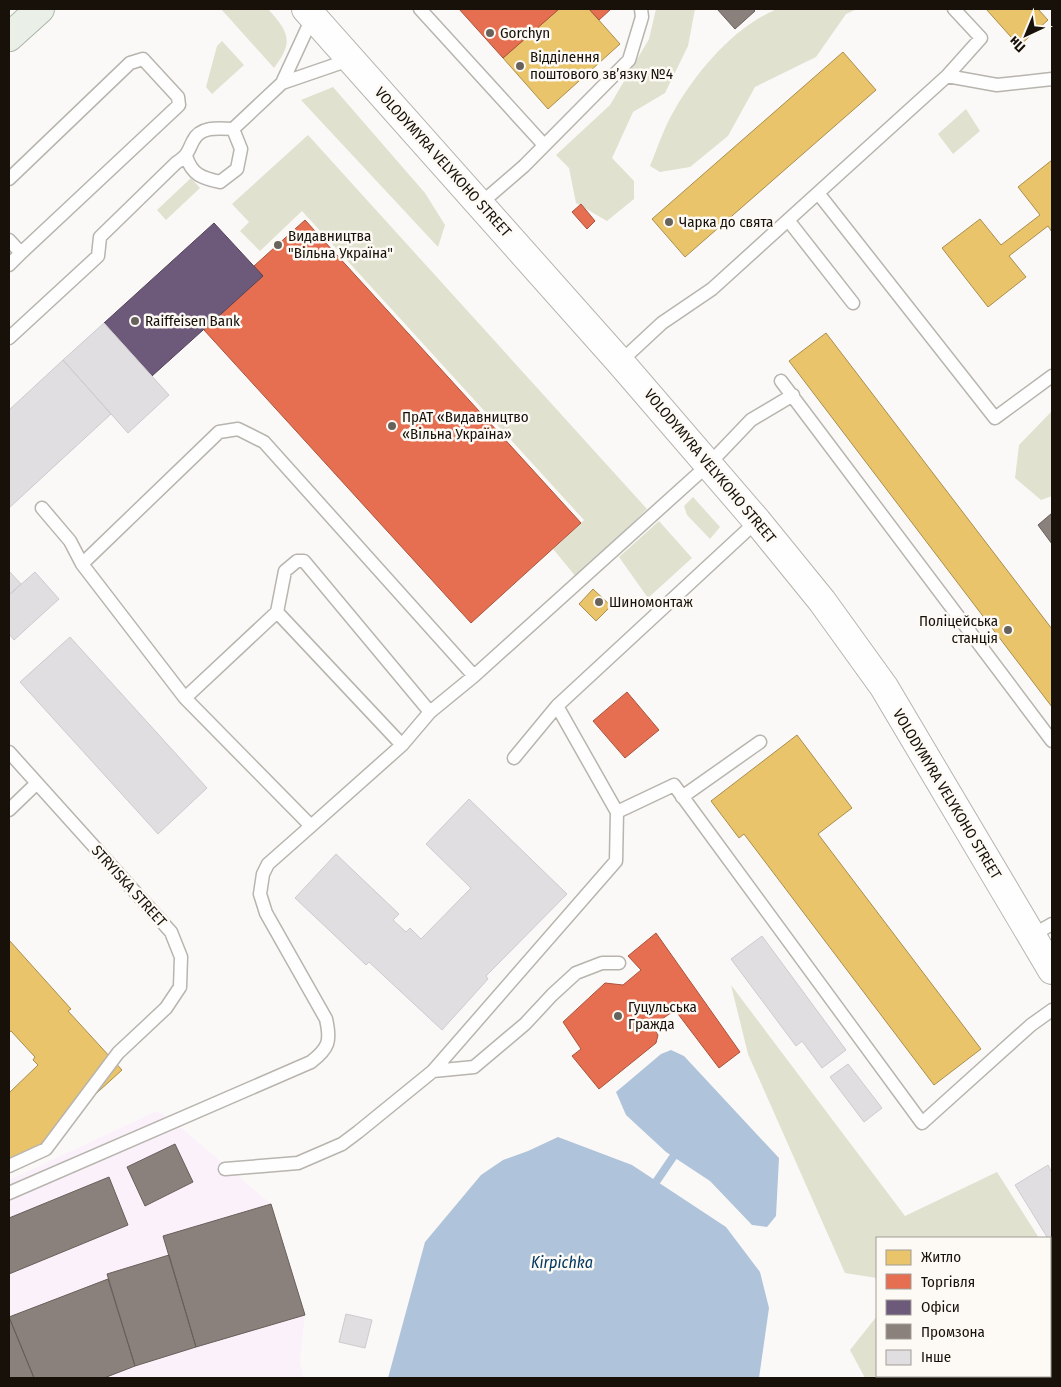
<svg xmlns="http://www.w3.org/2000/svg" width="1061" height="1387" viewBox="0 0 1061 1387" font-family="'Fira Sans Condensed',sans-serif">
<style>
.industrial{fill:#faf1fb}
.green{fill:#e0e1ce}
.water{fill:#afc4da}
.homes{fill:#e9c46a;stroke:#aa8e4d}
.shops{fill:#e76f51;stroke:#a9533b}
.offices{fill:#6d597a;stroke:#534358}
.industry{fill:#8a817c;stroke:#685f5a}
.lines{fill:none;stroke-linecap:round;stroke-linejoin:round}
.stream{stroke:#afc4da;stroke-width:8}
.building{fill:#e1dee2;stroke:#cdcbcf}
.lane-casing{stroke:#b8b4ae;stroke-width:15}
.secondary-casing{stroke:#b8b4ae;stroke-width:30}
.primary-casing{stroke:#abb6a7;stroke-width:30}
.lane{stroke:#fefefe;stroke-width:12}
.secondary{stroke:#fefefe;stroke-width:28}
.primary{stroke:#eaf0e8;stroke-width:28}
.poi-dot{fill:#67625c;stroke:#fdfaf5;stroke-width:2}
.labels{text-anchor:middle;stroke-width:5;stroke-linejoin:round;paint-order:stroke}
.poi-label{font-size:15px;fill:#171109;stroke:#fdfaf5;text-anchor:start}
.street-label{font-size:15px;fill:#171109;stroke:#fdfaf5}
.water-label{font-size:16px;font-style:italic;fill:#033861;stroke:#fdfaf5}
</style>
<rect width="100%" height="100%" fill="#fbf9f7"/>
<path class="industrial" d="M157,1111L173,1121L271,1204L305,1315L300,1360L303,1378H9V1180Z"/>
<path class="green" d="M221,9H268C289,32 294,42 274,68Z
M656,9H695L688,46L665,93L633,112L612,158L634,181V199L607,221L576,203L569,168L556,155L610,105L649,39Z
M777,9H857L846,14L816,57L755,87L728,136L690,167L660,172L650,166C658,147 664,127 675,109C698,70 734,27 777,9Z
M222,41L244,65L212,94L206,87L217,46Z
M333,87L425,193L445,225L438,247L301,100Z
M966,109L980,131L953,154L938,134Z
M308,135L647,509L577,578L553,549L584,520L302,211L260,251L240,231L249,222L232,204Z
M191,178L200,188L166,220L157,210Z
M1052,411V496L1041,500L1015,478L1019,445Z
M693,497L720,527L710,539L687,515L684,506Z
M659,521L692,558L648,598L619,557Z
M731,985L905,1216L997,1172L1039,1238H877V1278L845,1273L748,1054Z
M877,1316V1376H948L945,1378H865L850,1350Z"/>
<path class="water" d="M671,1050L684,1056L779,1158L776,1216L767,1227L752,1225L710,1181L666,1152L626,1115L616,1092L661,1054Z
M558,1137L632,1165L726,1227L760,1272L769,1308L759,1378H388L425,1242L481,1175L503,1160L528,1151Z"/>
<path class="homes" d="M559,9H589L620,44L548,109L503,58Z
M986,9H1038L1048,20L1019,46Z
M843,52L876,90L685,257L652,219Z
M1052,160V232L1048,226L1009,256L1026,277L988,307L942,248L980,219L1001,245L1040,215L1018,187Z
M826,333L1052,629V707L789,361Z
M593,589L611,606L596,621L579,604Z
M797,735L852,808L818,834L981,1049L934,1085L744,834L739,838L711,801Z
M9,940L71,1009L68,1011L122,1070L32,1152L9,1161V1093L38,1065L33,1060L35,1057L11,1031L9,1032Z"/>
<path class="shops" d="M459,9H559L503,58Z
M589,9H611L599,20Z
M581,204L595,221L587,229L572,212Z
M305,220L581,523L471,623L204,330L263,276L254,266Z
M627,692L659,730L625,758L593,721Z
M656,933L740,1052L719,1068L675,1010L652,1026L658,1035L656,1043L599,1089L572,1056L581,1049L563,1022L605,983L623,985L641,970L628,956Z"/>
<path class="offices" d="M214,223L263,276L152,376L104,323Z"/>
<path class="industry" d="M717,9H753L755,11L735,29Z
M1052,513V544L1038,525Z
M175,1144L193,1182L145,1206L127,1167Z
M109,1177L128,1225L9,1274V1218Z
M271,1204L305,1315L196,1347L163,1236Z
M169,1255L196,1347L135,1366L107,1274Z
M108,1279L135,1366L104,1378H34L9,1317Z
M9,1317L34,1378H9Z"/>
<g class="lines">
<path class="stream" d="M656,1182L673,1157"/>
</g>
<path class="building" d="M104,323L169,395L128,433L63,360Z
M63,360L111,414L9,508V410Z
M9,571L21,584L9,595Z
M35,572L59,599L14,640L9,634V595Z
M70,637L207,788L158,834L20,682Z
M469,799L567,894L486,976L488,979L442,1030L369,962L366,965L295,898L336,854L399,914L393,920L406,932L410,928L421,939L471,888L426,844Z
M762,936L846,1050L822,1068L802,1041L796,1046L731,959Z
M848,1064L882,1108L864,1122L830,1077Z
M1048,1165L1052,1173V1245L1015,1185Z
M346,1314L372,1320L365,1348L339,1342Z"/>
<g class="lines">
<defs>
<path id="lane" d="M420,9L544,145
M947,76L981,38L954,9
M282,83L352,59
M186,156C192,175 202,178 220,182L237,169L241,149L233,129
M9,179L130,63L143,59L178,97L179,105L21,253L9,240
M818,193L995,418L1052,376
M480,204L524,166L629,60L642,17L641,9
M788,220L853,303
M9,265L21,253
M9,338L98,256L100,237L176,163C188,155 187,153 193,141C200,126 219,128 233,129L282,83L313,16
M620,362L662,323L712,289L947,76L997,85L1052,79
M781,381L1052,741
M42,508L70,541L82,564L219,432L238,429L264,442L474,676
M82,564L185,698
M277,612L402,745
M430,712L304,561H297L285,571L277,612L185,698L311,826L402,745L430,712L474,676L709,464L751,420L793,395
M9,752L171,932L181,957L180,987L166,1008L118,1053L46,1149L9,1166
M514,758L557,706
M682,797L760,742
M9,810L37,783
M617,812L674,785L922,1123L1031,1025L1052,1010
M1031,936L1052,924
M433,1071L474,1067L525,1024L552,995L576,973L602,963H619
M225,1169L298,1163L342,1144L358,1132L433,1071L616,861L617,812L557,706L757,521
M9,1193L311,1062C329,1048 331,1041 326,1019L266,913L260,894L263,874L268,864L311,826
M1050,1335L1052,1340"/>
<path id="secondary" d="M306,9L620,362L757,521L822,601L884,687L1052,970"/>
<path id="primary" d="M9,37L40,9"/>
</defs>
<use href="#lane" class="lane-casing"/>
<use href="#secondary" class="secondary-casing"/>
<use href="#primary" class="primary-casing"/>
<use href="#lane" class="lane"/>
<use href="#secondary" class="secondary"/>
<use href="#primary" class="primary"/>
</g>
<g class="poi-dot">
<circle cx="490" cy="33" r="5"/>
<circle cx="520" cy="66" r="5"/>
<circle cx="669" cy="222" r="5"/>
<circle cx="278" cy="245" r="5"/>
<circle cx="135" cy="321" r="5"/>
<circle cx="392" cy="426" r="5"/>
<circle cx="599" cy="602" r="5"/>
<circle cx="1008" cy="630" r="5"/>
<circle cx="618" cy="1016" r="5"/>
</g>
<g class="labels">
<g class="poi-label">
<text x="500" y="38">Gorchyn</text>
<text x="530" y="62">Відділення<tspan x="530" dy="17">поштового зв’язку №4</tspan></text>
<text x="679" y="227">Чарка до свята</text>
<text x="288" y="241">Видавництва<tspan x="288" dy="17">"Вільна Україна"</tspan></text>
<text x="145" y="326">Raiffeisen Bank</text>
<text x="402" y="422">ПрАТ «Видавництво<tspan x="402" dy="17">«Вільна Україна»</tspan></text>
<text x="609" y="607">Шиномонтаж</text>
<text x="998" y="626" text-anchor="end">Поліцейська<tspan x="998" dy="17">станція</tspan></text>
<text x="628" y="1012">Гуцульська<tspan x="628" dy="17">Гражда</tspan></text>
</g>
<g class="street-label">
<text transform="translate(443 162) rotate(48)" y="5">VOLODYMYRA VELYKOHO STREET</text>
<text transform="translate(710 466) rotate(50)" y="5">VOLODYMYRA VELYKOHO STREET</text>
<text transform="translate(947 794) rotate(59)" y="5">VOLODYMYRA VELYKOHO STREET</text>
<text transform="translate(129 886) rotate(48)" y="5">STRYISKA STREET</text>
</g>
<g class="water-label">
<text x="562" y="1268">Kirpichka</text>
</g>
</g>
<rect width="1061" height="1387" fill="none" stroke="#171109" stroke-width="20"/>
<rect x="876" y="1237" width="175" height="140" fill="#fdfaf5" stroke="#a19d97"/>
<rect x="886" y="1250" width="25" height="15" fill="#e9c46a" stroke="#a19d97"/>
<text x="921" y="1262" font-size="15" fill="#171109">Житло</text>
<rect x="886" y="1274" width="25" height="15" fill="#e76f51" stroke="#a19d97"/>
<text x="921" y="1287" font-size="15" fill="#171109">Торгівля</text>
<rect x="886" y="1300" width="25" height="15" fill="#6d597a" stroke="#a19d97"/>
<text x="921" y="1312" font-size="15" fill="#171109">Офіси</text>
<rect x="886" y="1324" width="25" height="15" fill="#8a817c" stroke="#a19d97"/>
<text x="921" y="1337" font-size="15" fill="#171109">Промзона</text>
<rect x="886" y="1350" width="25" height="15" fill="#e1dee2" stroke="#a19d97"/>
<text x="921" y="1362" font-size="15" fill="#171109">Інше</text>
<g transform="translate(1026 35) rotate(224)" stroke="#fdfaf5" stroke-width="4" paint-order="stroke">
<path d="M0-4L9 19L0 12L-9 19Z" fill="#171109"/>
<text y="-8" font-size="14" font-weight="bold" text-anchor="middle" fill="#171109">Пн</text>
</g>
</svg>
